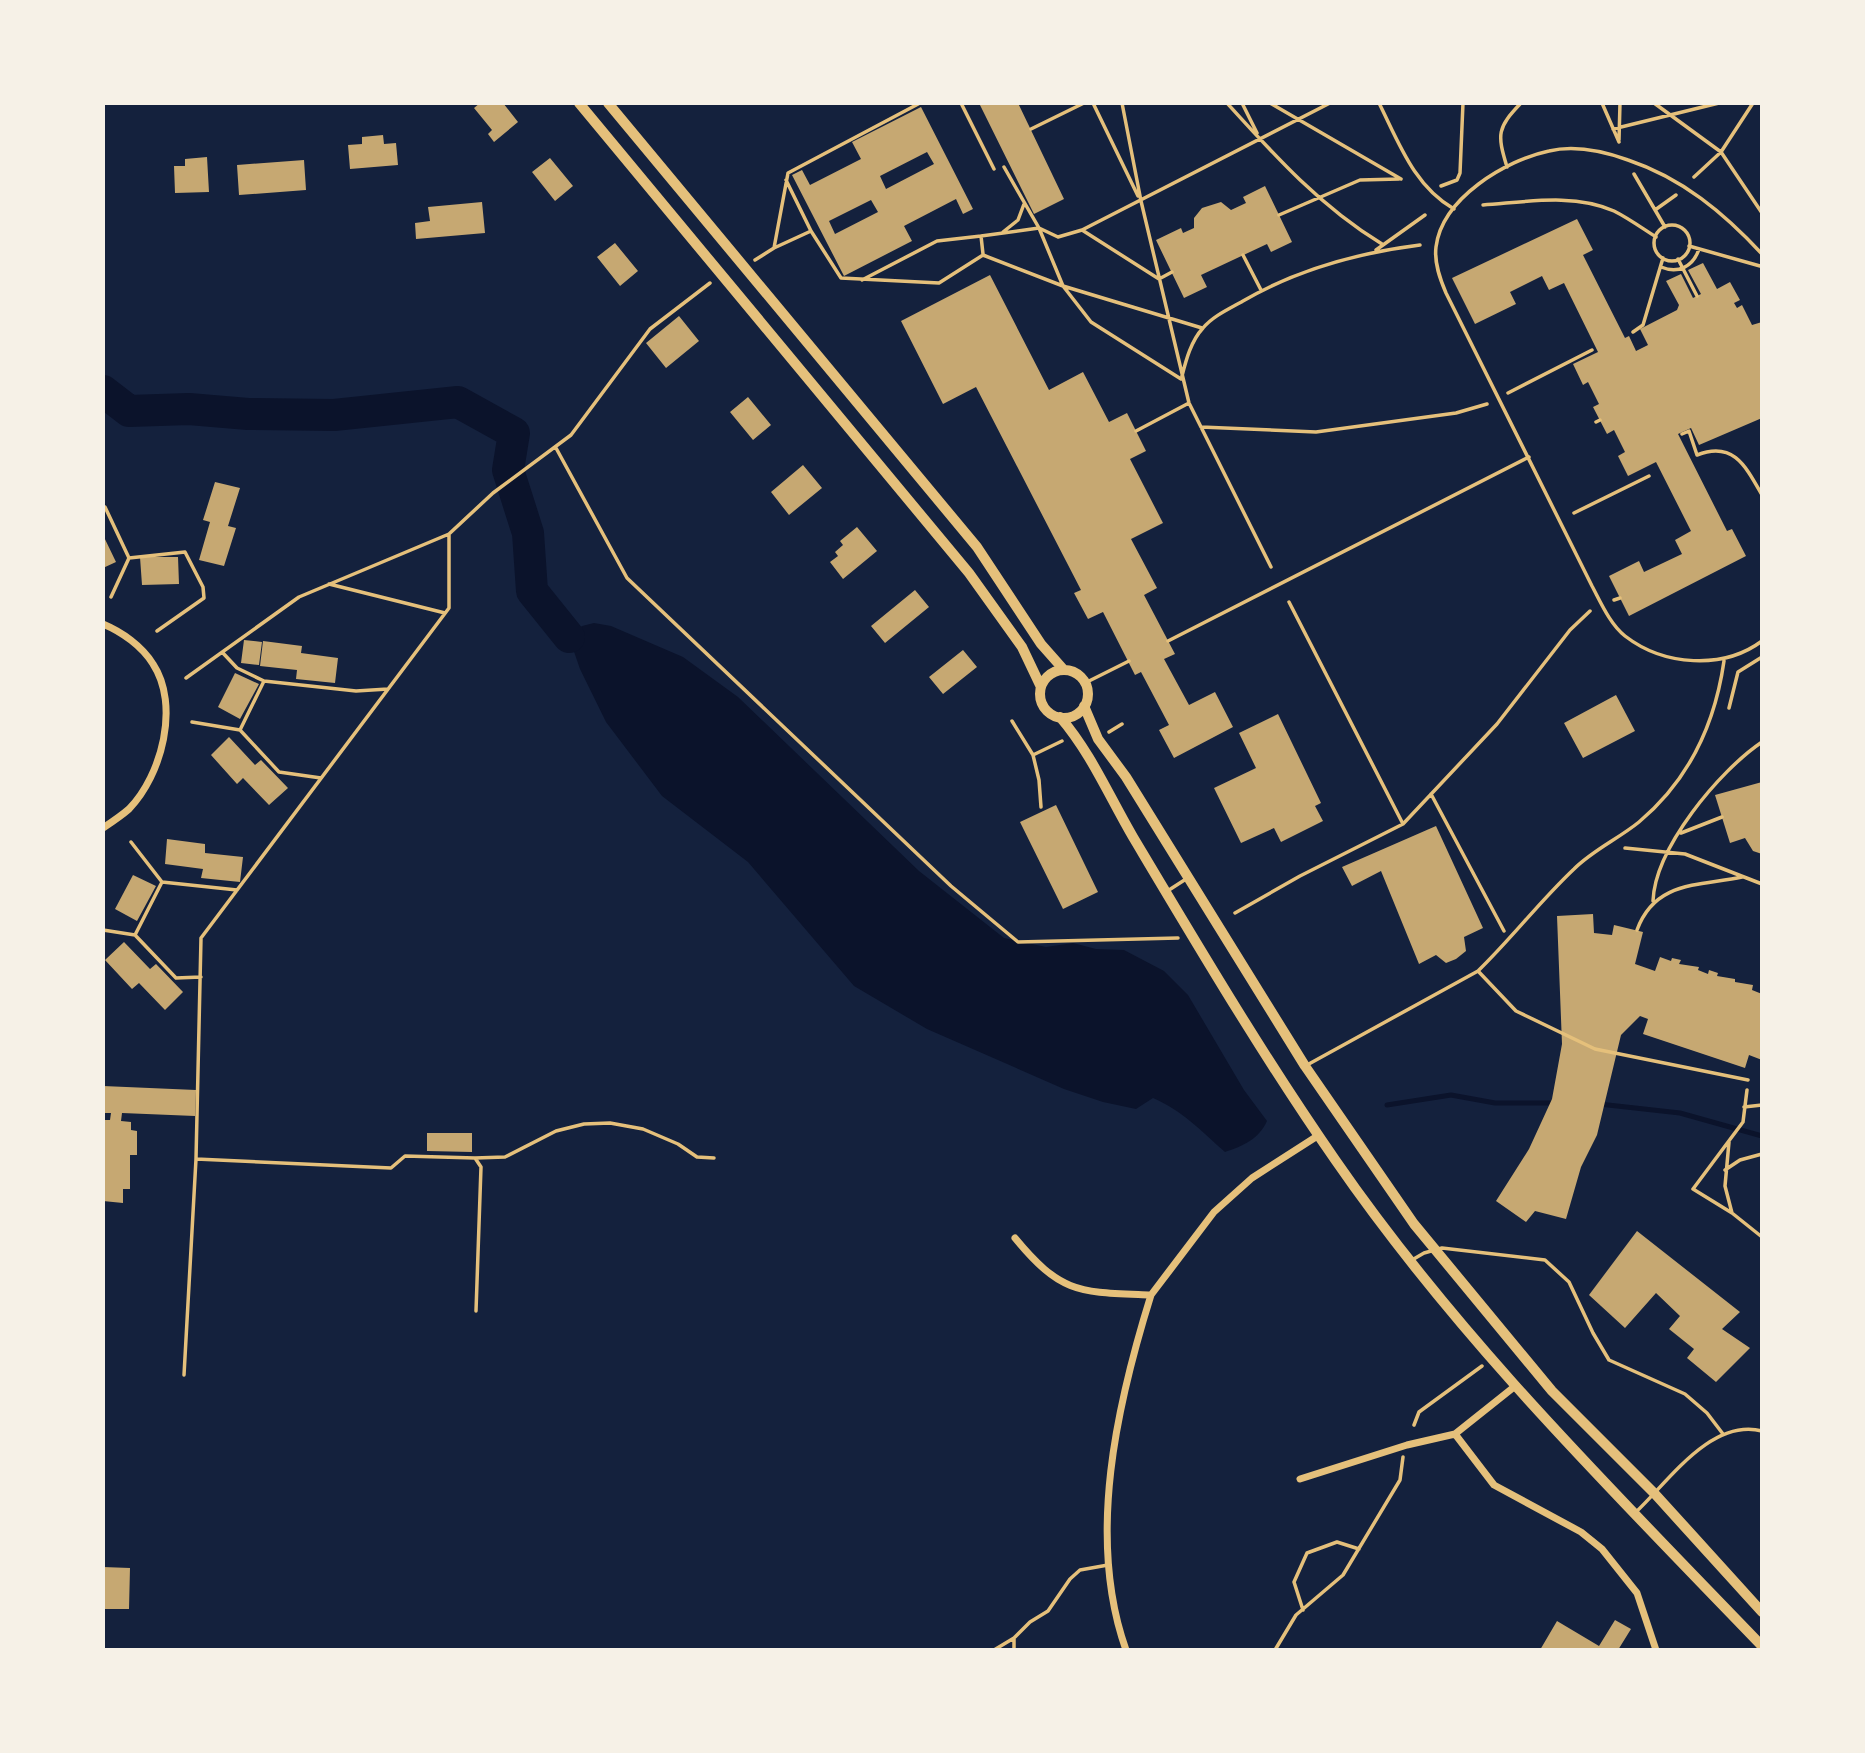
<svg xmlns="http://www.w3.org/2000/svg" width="1865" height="1753" viewBox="0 0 1865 1753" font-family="'Playfair Display',serif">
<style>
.water{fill:#0b132b}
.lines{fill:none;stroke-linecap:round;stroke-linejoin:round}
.stream{stroke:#0b132b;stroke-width:5}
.river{stroke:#0b132b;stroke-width:32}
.building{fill:#c6a872;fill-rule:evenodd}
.path{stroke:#e5c07b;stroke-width:3.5}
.service{stroke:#e5c07b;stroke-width:3.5}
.minor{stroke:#e5c07b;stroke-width:7}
.secondary{stroke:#e5c07b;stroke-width:10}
</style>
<rect width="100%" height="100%" fill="#14213d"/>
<path class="water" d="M594,623L611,626L683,657L738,697L919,871L1004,938L1046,947L1073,943L1096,949L1124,950L1164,971L1188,995L1244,1090L1267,1121C1259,1139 1243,1146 1225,1152C1201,1131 1183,1111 1153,1098L1136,1109L1103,1102L1064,1089L927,1029L854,986L748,862L662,796L606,722L580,669L569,637L582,626Z"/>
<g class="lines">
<path class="stream" d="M1599,1104L1680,1113L1762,1136
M1387,1105L1451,1095L1495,1103H1554"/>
<path class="river" d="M103,391L129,411L189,409L248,414L334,415L458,402L514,433L508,470L528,533L532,591L569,637"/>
</g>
<path class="building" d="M480,103H503L518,122L494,142L488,134L492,130L474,108Z
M979,103H1018L1064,199L1034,214Z
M921,107L973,209L963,214L956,199L904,226L912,241L844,276L792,175L802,170L810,185L861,159L852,142ZM927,152L934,164L886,189L880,176ZM871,200L878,212L835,234L829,221Z
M383,135L384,144L396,143L398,165L350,169L348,145L362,144V137Z
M207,157L209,192L175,193L174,166H185V159Z
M550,158L573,186L555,201L532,172Z
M304,160L306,190L239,195L237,165Z
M1265,186L1292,242L1271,252L1267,244L1201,275L1207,287L1184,298L1156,240L1181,228L1183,233L1194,228V218L1202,208L1221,202L1231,210L1246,203L1243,197Z
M482,202L485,233L416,239L415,223L430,221L428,207Z
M1577,219L1593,250L1583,255L1625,338L1629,336L1636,351L1648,345L1640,329L1677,310L1679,305L1666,281L1681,274L1693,298L1701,294L1688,270L1703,263L1717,289L1730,282L1740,300L1734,303L1737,308L1742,305L1752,325L1762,322V418L1699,445L1691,428L1678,434L1727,531L1732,529L1746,556L1629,616L1609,576L1639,561L1644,572L1682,554L1675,540L1691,531L1656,462L1628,476L1618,456L1625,452L1614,430L1607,434L1593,407L1599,404L1588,382L1583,385L1573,364L1598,352L1564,283L1549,290L1542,276L1510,292L1516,304L1475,324L1452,278Z
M615,243L638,271L620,286L597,257Z
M990,275L1049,390L1083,372L1109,422L1127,413L1146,451L1130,459L1163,523L1131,539L1157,588L1144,595L1175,654L1164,659L1189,705L1215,692L1233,727L1174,758L1159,730L1169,725L1141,672L1135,675L1103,612L1088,619L1074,593L1081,590L976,387L943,404L901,321Z
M679,316L699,341L666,368L646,343Z
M748,397L771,425L753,440L730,412Z
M803,465L822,488L789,515L771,492Z
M215,482L240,488L228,526L236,528L224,566L199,560L210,522L203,520Z
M857,527L877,551L843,579L830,562L838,556L835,552L843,545L840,541Z
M103,535L116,562L103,568Z
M140,557H178L179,584L142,585Z
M915,590L929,607L885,643L871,626Z
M244,640L262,642L259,665L241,663Z
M263,641L302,646L301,653L338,658L335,683L296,679L297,670L260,666Z
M963,650L977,667L943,694L929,677Z
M235,673L259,684L240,719L218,707Z
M1616,695L1635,731L1583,758L1564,723Z
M1278,714L1321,803L1315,806L1323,821L1281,842L1274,828L1241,843L1214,788L1256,768L1239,733Z
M229,737L255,765L261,760L288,788L269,805L243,778L237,784L211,755Z
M1762,782V854L1753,851L1745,838L1730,843L1715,795Z
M1056,805L1098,892L1063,909L1020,822Z
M1436,826L1483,928L1464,937L1466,951L1456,959L1446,963L1436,955L1419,964L1381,871L1352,886L1342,867Z
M167,839L205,844V853L243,857L240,882L201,878L203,869L165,864Z
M133,875L156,886L137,921L115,909Z
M1593,914L1594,933L1612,935L1614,925L1643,932L1635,964L1655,971L1660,957L1671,961L1672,958L1681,960L1679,964L1699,967L1698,970L1708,974L1709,970L1718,973L1717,976L1735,979V982L1753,985L1752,990L1762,994V1060L1749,1055L1745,1068L1643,1034L1648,1019L1640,1016L1621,1035L1597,1135L1581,1167L1566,1219L1535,1211L1526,1222L1496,1201L1529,1149L1552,1099L1562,1044L1557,916Z
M124,942L150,969L156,964L183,992L165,1010L139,983L132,989L105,960Z
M103,1086L196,1090L195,1116L122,1113L121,1121L131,1122V1130L137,1131V1155H130V1189H123V1203L103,1201V1120H110L111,1113H103Z
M427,1133H472V1152L427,1151Z
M1637,1231L1740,1312L1722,1329L1750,1348L1716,1382L1687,1358L1694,1349L1669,1329L1680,1316L1656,1293L1625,1328L1589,1295Z
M103,1567L130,1568L129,1609H103Z
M1615,1620L1631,1629L1618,1650H1540L1557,1621L1599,1646Z"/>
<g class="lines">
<path class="path" d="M920,103L788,173L774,248L811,231L841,278L939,283L983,255L1063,286L1091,322L1181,379
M1093,103L1138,196
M1122,103L1141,201L1189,403L1271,567
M1227,103C1275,156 1321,207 1382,244
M1242,103L1257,133
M1270,103L1401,179
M1602,103L1619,142
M1654,103L1721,152L1762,213
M1031,129L1084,103
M1613,129L1719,103
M1619,140L1620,103
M1004,167L1039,228L1058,237L1082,230
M1634,174L1665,227
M1694,177L1721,152L1753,103
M786,180L811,231
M1441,186L1457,180L1460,173L1463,103
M1483,205C1526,202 1574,193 1614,211C1628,218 1642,228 1656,237
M1655,210L1676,195
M1279,215L1360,180L1399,179
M1654 243a18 18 0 1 1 36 0a18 18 0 1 1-36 0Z
M1003,232L1018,220L1024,204
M1689,246L1760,266
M1376,250L1425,215
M983,254L981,236L1039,228L1063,286L1202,328
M1243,255L1261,290
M1678,259L1697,296
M755,260L774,248
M1661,267C1678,274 1693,267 1699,249
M1172,272L1159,279L1082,230L1330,103
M862,280L937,241L981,236
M1633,332L1643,325L1663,258
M1182,376C1186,360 1191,341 1203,328C1213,316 1229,309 1243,301C1298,269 1357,253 1420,245
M1508,393L1592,350
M1596,422L1600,420
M1201,427L1316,432L1456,413L1487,404
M1136,431L1189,403
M1682,434L1689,431L1697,455C1733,441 1745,465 1762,495
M556,448L627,578L951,886L1018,942L1178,938
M105,507L129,558L185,552L203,587L204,598L157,631
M1574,513L1649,476
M329,584L445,613
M111,597L129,558
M1614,600L1620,598
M1289,602L1403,824
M222,652L237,668L264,681
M186,678L299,597L449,534
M1729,708L1738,672L1762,657
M1012,721L1033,755
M192,722L240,730
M1109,732L1122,724
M321,778L279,772L240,730L264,681L356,691L388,689
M1431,794L1504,931
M1041,807L1039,780L1033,755L1062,741
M1681,833L1722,817
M131,842L162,882
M1625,848L1685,854L1762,884
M1653,901C1655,848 1719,771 1762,742
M1235,913L1300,876L1403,824L1497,724L1570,630L1590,611
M103,930L135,935
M1637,930C1655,881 1698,886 1742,877
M201,977L176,978L135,935L162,882L237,890
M1744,1107L1762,1105
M1729,1142L1725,1186L1732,1213L1762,1237
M475,1158L505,1157L556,1131L584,1124L610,1123L643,1129L678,1144L697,1157L714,1158
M196,1159L391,1168L405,1156L475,1158L481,1167L476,1311
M1725,1170L1740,1160L1762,1154
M1732,1213L1693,1189L1743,1122L1747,1090
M184,1375L196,1159L201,938L449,608V534L493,493L571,435L650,329L710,283
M1414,1425L1419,1412L1482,1366
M1303,1610L1294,1582L1307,1553L1337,1542L1359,1549
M1275,1650L1296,1615L1343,1575L1400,1480L1403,1457"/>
<path class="service" d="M961,103L994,169
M1379,103C1399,143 1414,186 1454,209
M1507,167C1497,134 1497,128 1521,103
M1762,254C1724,213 1682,178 1628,160C1603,151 1574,145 1549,151C1506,160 1442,198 1436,247C1434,263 1440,279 1446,293L1592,586C1601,603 1610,624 1625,636C1664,666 1723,670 1762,641
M1168,641L1529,457
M1085,683L1129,661
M1169,890L1186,879
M1478,971C1512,938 1540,901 1574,869C1593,850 1618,839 1639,822C1689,780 1715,724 1724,661
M1307,1065L1478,971L1516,1011L1595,1049L1748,1080
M1412,1260L1424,1253L1442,1248L1545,1260L1569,1282L1593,1333L1609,1360L1685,1394L1707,1413L1723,1434
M1636,1512C1669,1481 1711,1418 1762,1431
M994,1650L1014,1638
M1014,1650V1638L1030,1622L1048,1611L1070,1579L1080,1570L1108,1565"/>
<path class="minor" d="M103,624C122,632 142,646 153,664C180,705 162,775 129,809C121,816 112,822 103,828
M1015,1238C1062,1295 1080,1292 1151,1295L1214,1212L1252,1178L1319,1135
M1455,1434L1494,1485L1581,1532L1602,1549L1637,1593L1656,1650
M1300,1479L1407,1445L1455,1434L1514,1387
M1126,1650C1086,1538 1117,1404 1151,1295"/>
<path class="secondary" d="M579,103L969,573L1022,647L1041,687
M608,103L977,547L1041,644L1064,670
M1040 694a24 24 0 1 1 48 0a24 24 0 1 1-48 0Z
M1084,706L1098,739L1126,777L1305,1066L1414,1224L1552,1391L1655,1494L1762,1612
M1060,717C1091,753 1109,796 1133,837C1198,946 1263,1056 1336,1161C1459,1339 1613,1491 1762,1646"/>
</g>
<rect width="1865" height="1753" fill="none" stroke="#f6f1e7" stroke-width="210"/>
</svg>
